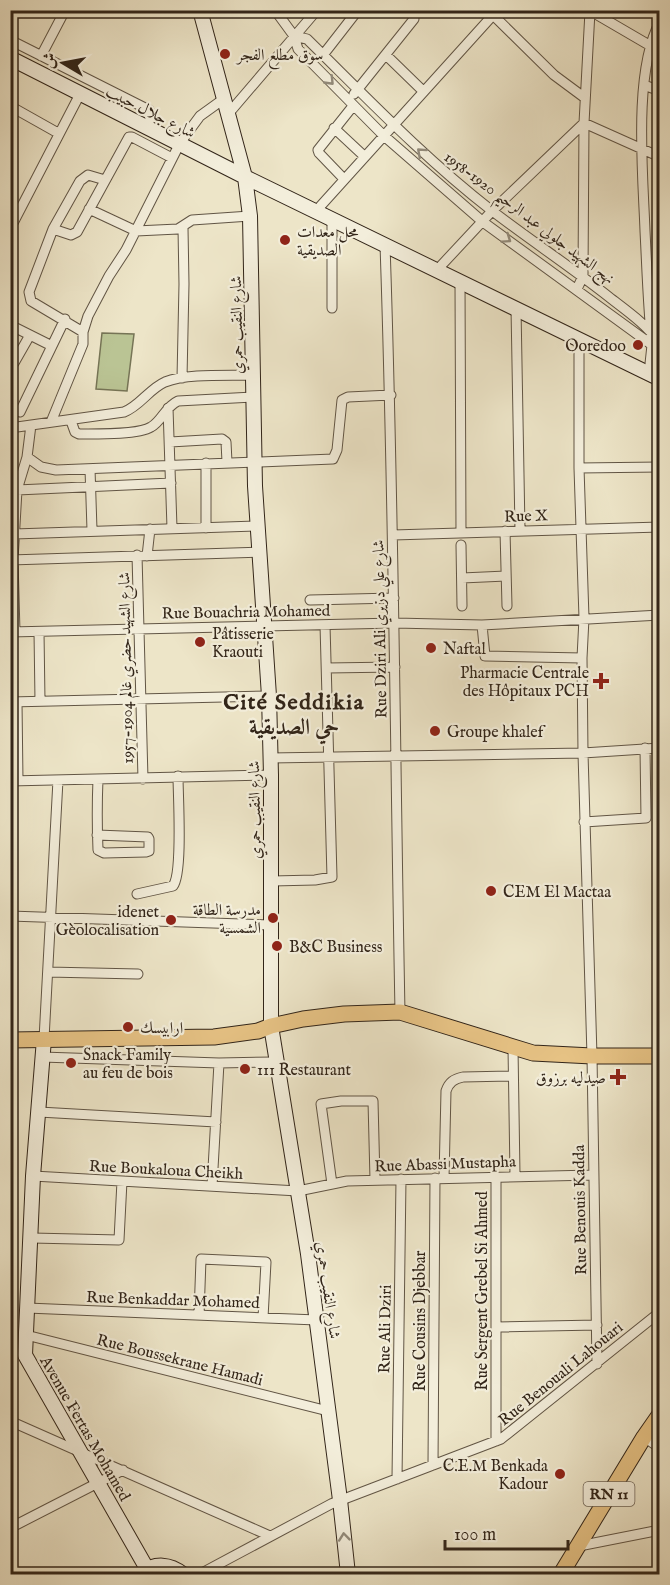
<svg xmlns="http://www.w3.org/2000/svg" width="670" height="1585" viewBox="0 0 670 1585" font-family="'IM FELL English',Amiri,serif">
<style>
.green{fill:#bac494;stroke:#767456;stroke-width:1.5}
.lines{fill:none;stroke-linecap:round;stroke-linejoin:round}
.street-casing{stroke:#615545;stroke-width:11}
.secondary-casing{stroke:#322519;stroke-width:16}
.primary-casing{stroke:#322519;stroke-width:17}
.street{stroke:#f3eedb;stroke-width:9}
.secondary{stroke:#f3eedb;stroke-width:14}
.primary{stroke:#e6c284;stroke-width:15}
.oneway{stroke:#928a7a}
.poi-dot{fill:#8f2418;stroke:#f3eedb;stroke-width:2}
.labels{text-anchor:middle;stroke-width:4.5;stroke-linejoin:round;paint-order:stroke}
.shield{fill:#f3eedb;stroke:#6c6153;stroke-width:1.5}
.shield-label{font-size:15px;font-weight:bold;fill:#322519}
.poi-label{font-size:16px;fill:#322519;stroke:#f3eedb;text-anchor:start}
.street-label{font-size:16px;fill:#322519;stroke:#f3eedb}
.district-label{font-size:22px;font-weight:bold;letter-spacing:1.5px;fill:#322519;stroke:#f3eedb}
</style>
<rect width="100%" height="100%" fill="#ede5c8"/>
<filter id="stains"><feTurbulence type="fractalNoise" baseFrequency=".00333" numOctaves="4"/><feColorMatrix values="0 0 0 0 .2 0 0 0 0 .09 0 0 0 0 .02 0 0 0 .5 -.17"/></filter>
<radialGradient id="worn" r=".72"><stop offset=".6" stop-color="#630" stop-opacity="0"/><stop offset="1" stop-color="#630" stop-opacity=".3"/></radialGradient>
<path class="green" d="M102,333L134,334L127,391L96,389Z"/>
<g class="lines">
<defs>
<path id="street" d="M275,10L294,36L298,49L383,135L483,222L652,345L660,348
M488,10L554,75L585,98
M589,10L649,45
M294,36L307,39C367,98 424,158 491,210C530,240 571,267 609,297C627,311 646,324 660,343
M10,40L149,110L151,116L147,128
M323,55L358,10
M386,55L423,91
M41,56L62,16L59,10
M644,85L660,91
M354,94L414,19
M10,106L58,133
M229,113L317,10
M334,128L364,156
M343,178L319,153L318,150L353,106
M89,209L136,231L178,229L192,220L250,216
M316,211L493,15
M10,229L80,94
M53,229L71,235L77,232L129,137H132L172,158
M385,245C394,501 395,756 400,1012
M437,270L492,211L584,123L660,157
M460,281L461,533
M577,289L583,276L584,123L590,11
M332,308V219
M516,308L520,530
M10,325L52,346
M83,332L31,301L29,292L53,229L80,181L88,175L105,180
M579,340V468L584,618L582,658L583,753L592,1056L597,1364
M10,365L14,363L30,335
M649,373L652,345C648,307 647,269 645,231C643,174 633,71 660,22
M182,378L184,284L183,228
M168,408L172,528
M20,412L65,319
M71,421L75,432L79,434C95,434 138,435 151,427C162,421 165,407 178,401L253,397
M51,422L83,344V332L88,316L109,276L126,250L180,143L200,116L225,98
M10,428L124,412C140,406 149,389 165,382C189,373 228,376 254,375
M170,442L222,439L226,442L227,462
M27,457L41,467L56,470L333,459L337,450L342,400L348,397L391,395
M206,463V528
M579,468L660,467
M90,469L92,530
M17,490L171,483
M505,531L507,606
M14,534L259,526
M393,535L660,527
M461,545L462,606
M137,555L143,779
M147,556L150,529
M10,560L260,552
M462,578L506,576
M310,600L394,598
M482,625L485,656L582,658
M10,632L395,623L482,625L660,615
M15,632L13,560L17,490L27,457L31,425
M39,632L40,701
M327,668L395,667
M10,702L269,696
M17,702L18,781
M270,758L583,753L660,748
M10,781L271,775
M584,822L646,818L645,748
M97,835L148,837L149,839V851L146,852L104,853L98,850C97,826 97,803 98,779
M272,881L315,880L332,877L325,625
M137,894L173,886C183,873 178,796 178,776
M10,916L272,925
M48,972L138,974
M44,1039L58,780
M513,1048L515,1175
M42,1057L219,1063L275,1062
M39,1112L216,1122
M33,1176L298,1191L347,1181L593,1175
M444,1178L446,1091C449,1082 454,1079 463,1077L513,1076
M332,1184L321,1104L341,1101H373L375,1180
M212,1186L219,1063
M32,1238L119,1240L122,1181
M27,1308L317,1320
M199,1315L201,1259L266,1262L263,1318
M496,1327L597,1325
M26,1335L328,1411
M10,1421L270,1536
M644,1437L660,1448
M496,1441V1177
M433,1465L435,1178
M397,1479L401,1179
M10,1528L123,1470
M579,1546L660,1530
M200,1574L331,1504L501,1439L660,1312"/>
<path id="secondary" d="M200,10L245,177L250,216L255,486L269,696L271,775V1026L308,1254L340,1500L348,1574
M10,58L245,177L660,379
M44,1039L33,1176L25,1355L150,1574
M142,1573C155,1562 170,1564 183,1574"/>
<path id="primary" d="M10,1040L214,1037L258,1031L271,1026L303,1019L344,1014L400,1012L533,1053L592,1056H660
M561,1574L644,1437L660,1414"/>
</defs>
<use href="#street" class="street-casing"/>
<use href="#secondary" class="secondary-casing"/>
<use href="#primary" class="primary-casing"/>
<use href="#street" class="street"/>
<use href="#secondary" class="secondary"/>
<use href="#primary" class="primary"/>
</g>
<defs><path id="oneway-chevron" d="M-2-3.5L2.5 0L-2 3.5" fill="none" stroke-width="1.6" stroke-linecap="round" stroke-linejoin="round" transform="scale(1.5)"/></defs>
<g class="oneway">
<use href="#oneway-chevron" transform="translate(330 81) rotate(46)"/>
<use href="#oneway-chevron" transform="translate(421 152) rotate(-138)"/>
<use href="#oneway-chevron" transform="translate(507 239) rotate(35)"/>
<use href="#oneway-chevron" transform="translate(344 1537) rotate(-96)"/>
</g>
<g class="poi-dot">
<circle cx="225" cy="54" r="6"/>
<circle cx="285" cy="240" r="6"/>
<circle cx="638" cy="345" r="6"/>
<circle cx="200" cy="642" r="6"/>
<circle cx="431" cy="648" r="6"/>
<path d="M598 672h6v6h6v6h-6v6h-6v-6h-6v-6h6z"/>
<circle cx="435" cy="731" r="6"/>
<circle cx="491" cy="891" r="6"/>
<circle cx="273" cy="918" r="6"/>
<circle cx="171" cy="920" r="6"/>
<circle cx="277" cy="946" r="6"/>
<circle cx="128" cy="1027" r="6"/>
<circle cx="71" cy="1063" r="6"/>
<circle cx="245" cy="1069" r="6"/>
<path d="M615 1068h6v6h6v6h-6v6h-6v-6h-6v-6h6z"/>
<circle cx="560" cy="1474" r="6"/>
</g>
<g class="labels">
<rect class="shield" x="583.5" y="1482" width="51" height="24" rx="4.5"/>
<g class="shield-label">
<text x="609" y="1499">RN 11</text>
</g>
<g class="poi-label">
<text x="237" y="60">سوق مطلع الفجر</text>
<text x="297" y="237">محل معدات<tspan x="297" dy="18">الصديقية</tspan></text>
<text x="626" y="351" text-anchor="end">Ooredoo</text>
<text x="212" y="639">Pâtisserie<tspan x="212" dy="18">Kraouti</tspan></text>
<text x="443" y="654">Naftal</text>
<text x="589" y="678" text-anchor="end">Pharmacie Centrale<tspan x="589" dy="18">des Hôpitaux PCH</tspan></text>
<text x="447" y="737">Groupe khalef</text>
<text x="503" y="897">CEM El Mactaa</text>
<text x="261" y="915" text-anchor="end">مدرسة الطاقة<tspan x="261" dy="18">الشمسية</tspan></text>
<text x="159" y="917" text-anchor="end">idenet<tspan x="159" dy="18">Gèolocalisation</tspan></text>
<text x="289" y="952">B&amp;C Business</text>
<text x="140" y="1033">ارابيسك</text>
<text x="83" y="1060">Snack Family<tspan x="83" dy="18">au feu de bois</tspan></text>
<text x="257" y="1075">111 Restaurant</text>
<text x="606" y="1083" text-anchor="end">صيدليه برزوق</text>
<text x="548" y="1471" text-anchor="end">C.E.M Benkada<tspan x="548" dy="18">Kadour</tspan></text>
</g>
<g class="street-label">
<text transform="translate(151 111) rotate(27)" y="6">شارع جلال حبيب</text>
<text transform="translate(530 217) rotate(37)" y="6">نهج الشهيد جلولي عبد الرحيم 1920-1958</text>
<text transform="translate(236 325) rotate(-91)" y="6">شارع النقيب حمري</text>
<text transform="translate(526 515) rotate(-2)" y="6">Rue X</text>
<text transform="translate(246 611) rotate(-1)" y="6">Rue Bouachria Mohamed</text>
<text transform="translate(379 629) rotate(-91)" y="6">Rue Dziri Ali شارع علي دزيري</text>
<text transform="translate(125 668) rotate(-91)" y="6">شارع الشهيد حضري غالم 1904-1957</text>
<text transform="translate(254 810) rotate(-91)" y="6">شارع النقيب حمري</text>
<text transform="translate(445 1163) rotate(-2)" y="6">Rue Abassi Mustapha</text>
<text transform="translate(166 1169) rotate(3)" y="6">Rue Boukaloua Cheikh</text>
<text transform="translate(579 1210) rotate(-91)" y="6">Rue Benouis Kadda</text>
<text transform="translate(329 1290) rotate(82)" y="6">شارع النقيب حمري</text>
<text transform="translate(481 1291) rotate(-90)" y="6">Rue Sergent Grebel Si Ahmed</text>
<text transform="translate(173 1299) rotate(2)" y="6">Rue Benkaddar Mohamed</text>
<text transform="translate(419 1321) rotate(-90)" y="6">Rue Cousins Djebbar</text>
<text transform="translate(384 1329) rotate(-89)" y="6">Rue Ali Dziri</text>
<text transform="translate(180 1359) rotate(14)" y="6">Rue Boussekrane Hamadi</text>
<text transform="translate(560 1373) rotate(-39)" y="6">Rue Benouali Lahouari</text>
<text transform="translate(86 1428) rotate(60)" y="6">Avenue Fertas Mohamed</text>
</g>
<g class="district-label">
<text x="294" y="709">Cité Seddikia<tspan x="294" dy="25">حي الصديقية</tspan></text>
</g>
</g>
<rect width="670" height="1585" fill="none" stroke="#ede5c8" stroke-width="36"/>
<rect x="12" y="12" width="646" height="1561" fill="none" stroke="#322519" stroke-width="3"/>
<rect x="18" y="18" width="634" height="1549" fill="none" stroke="#322519" stroke-width="1.5"/>
<g transform="translate(63 63) rotate(280)" stroke="#f3eedb" stroke-width="4.5" paint-order="stroke">
<path d="M0-4.5L10 22L0 15L-10 22Z" fill="#322519"/>
<text y="-9" font-size="16" font-weight="bold" text-anchor="middle" fill="#322519">ش</text>
</g>
<path d="M445 1540v9h123v-9" fill="none" stroke="#322519" stroke-width="3"/>
<text x="454" y="1540" font-size="18" fill="#322519" stroke="#f3eedb" stroke-width="4.5" paint-order="stroke">100 m</text>
<rect width="100%" height="100%" filter="url(#stains)"/>
<rect width="100%" height="100%" fill="url(#worn)"/>
</svg>
